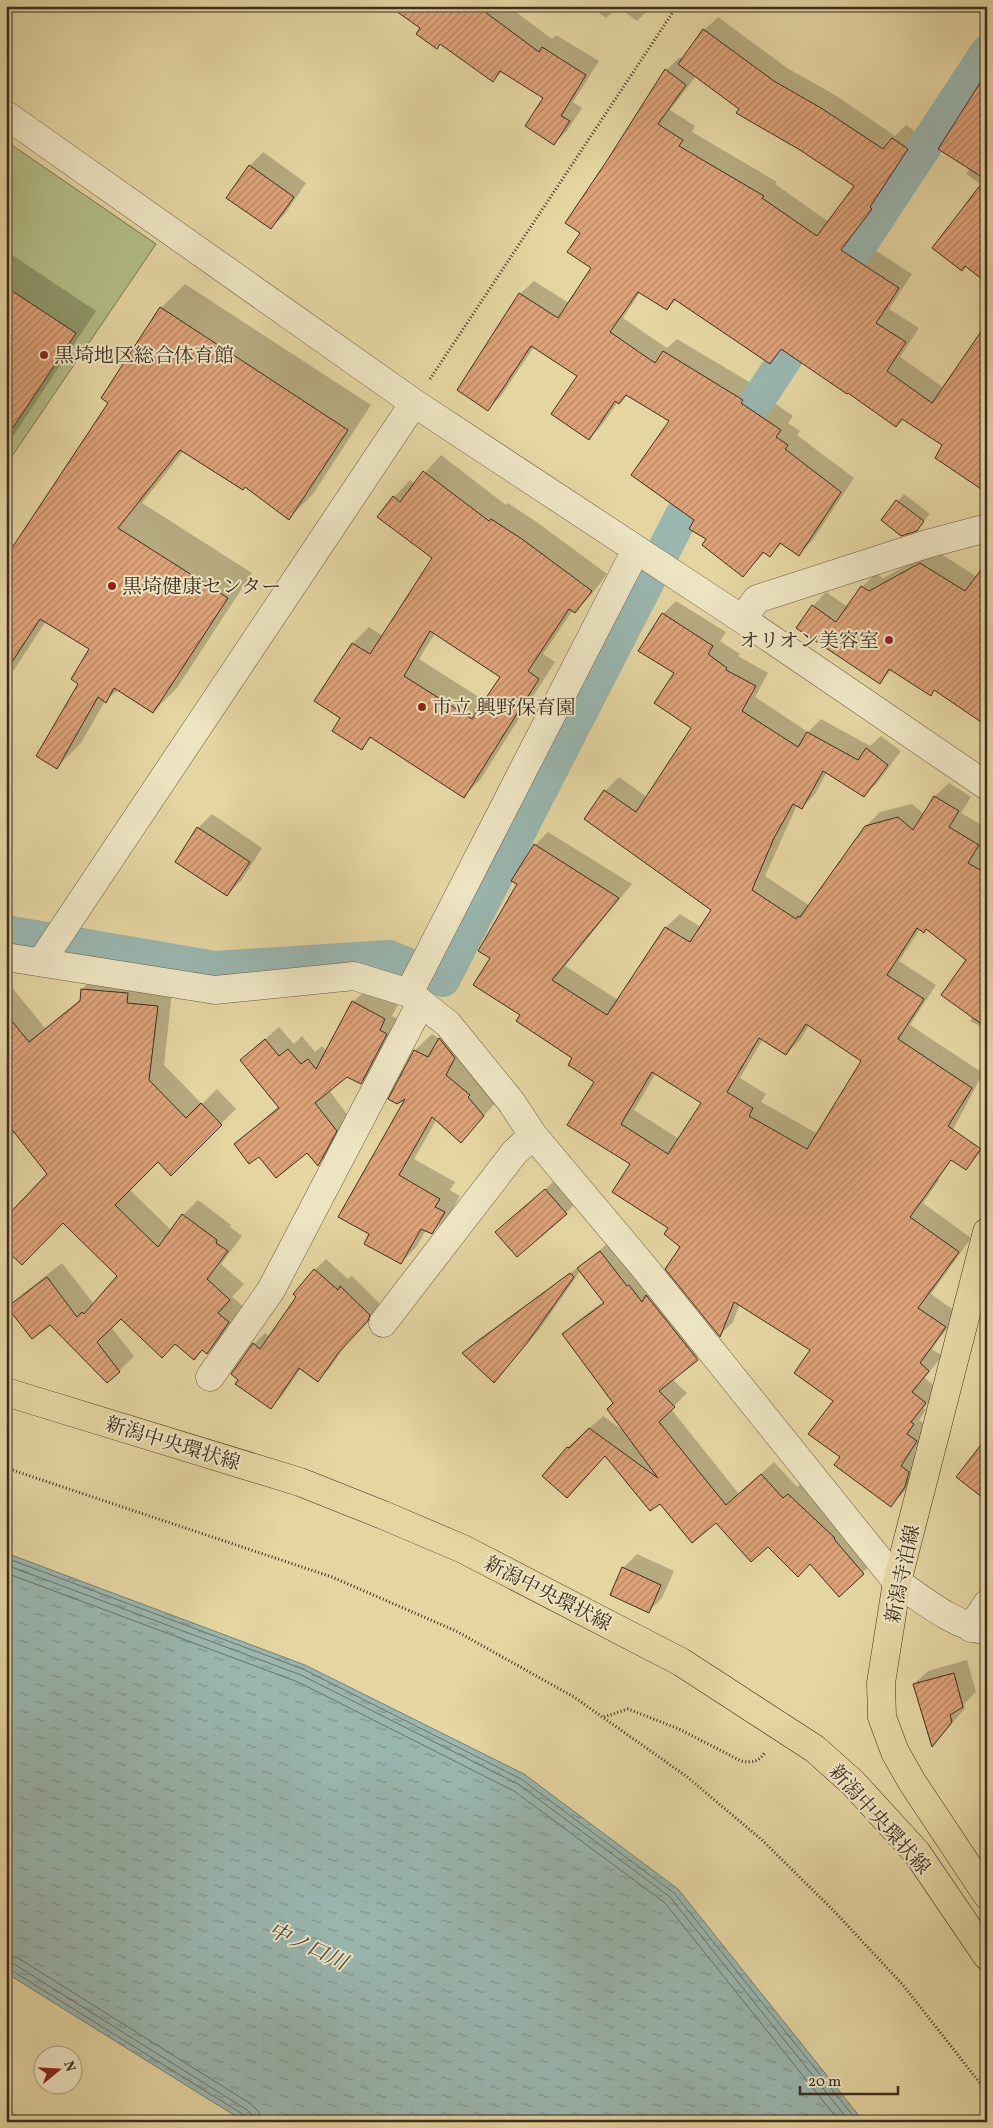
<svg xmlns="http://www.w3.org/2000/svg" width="993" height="2128" viewBox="0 0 993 2128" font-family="Vollkorn,'Noto Serif JP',serif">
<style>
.pitch{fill:#b2bd86;stroke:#787554}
.water{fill:url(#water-ripples);stroke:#757f76}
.shadow{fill:#0003;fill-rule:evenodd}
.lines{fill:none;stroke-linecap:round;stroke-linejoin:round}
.shore{stroke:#6c7268;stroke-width:1}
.canal{stroke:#99b6af;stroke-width:34}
.building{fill:url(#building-hatch);stroke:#3e2d21;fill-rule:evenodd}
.minor-casing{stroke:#685741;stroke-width:29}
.major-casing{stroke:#3e2d21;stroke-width:29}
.path{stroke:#3e2d21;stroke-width:3;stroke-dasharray:1 2.5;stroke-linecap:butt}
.minor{stroke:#ede4c2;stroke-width:28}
.major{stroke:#e4d5a1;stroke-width:28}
.poi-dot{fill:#8f2418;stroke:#ede4c2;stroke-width:2}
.labels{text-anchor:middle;stroke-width:4;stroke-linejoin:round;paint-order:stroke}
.poi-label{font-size:20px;fill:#3e2d21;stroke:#ede4c2;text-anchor:start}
.street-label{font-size:20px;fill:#3e2d21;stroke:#ede4c2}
.water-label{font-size:21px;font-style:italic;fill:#50483d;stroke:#ede4c2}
</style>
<defs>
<pattern id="water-ripples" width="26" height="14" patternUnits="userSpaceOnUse" patternTransform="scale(1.25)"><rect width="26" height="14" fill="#99b6af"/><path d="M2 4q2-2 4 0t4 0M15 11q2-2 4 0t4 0" fill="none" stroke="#7e948e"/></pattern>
<pattern id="building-hatch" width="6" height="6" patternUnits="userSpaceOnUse" patternTransform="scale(1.25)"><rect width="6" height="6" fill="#dda278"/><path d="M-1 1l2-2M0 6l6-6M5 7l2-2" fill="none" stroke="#b58462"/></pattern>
</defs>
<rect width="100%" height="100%" fill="#e4d5a1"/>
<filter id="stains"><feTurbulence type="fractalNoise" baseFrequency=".004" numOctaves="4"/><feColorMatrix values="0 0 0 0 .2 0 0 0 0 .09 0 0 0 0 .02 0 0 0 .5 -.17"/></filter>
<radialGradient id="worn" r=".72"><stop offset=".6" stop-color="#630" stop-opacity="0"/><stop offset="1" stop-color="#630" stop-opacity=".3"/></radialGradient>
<path class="pitch" d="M6,141L156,244L6,465Z"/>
<path class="water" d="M6,1553L305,1665L524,1774L678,1889L864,2122H245L6,1973Z"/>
<path class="shadow" d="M398,6H508L552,39L556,35L599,61L573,102L582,108L567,131L554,143L545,97L502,71L493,80L441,43L437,47L421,28Z
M590,6H652L637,21L618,7L606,18Z
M718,17L787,68L835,95L895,136L906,125L921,136L882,193L884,195L853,236L912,274L889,309L919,328L900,357L944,388V445L903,419L896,426L848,391L783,349L770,363L676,300L667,309L640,292L623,318L667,348L677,339L756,386L754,389L793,416L788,423L800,431L797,435L854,478L812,541L798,555L782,543L770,556L765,552L743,576L708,539L696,520L670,420L627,394L618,402L602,425L589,439L578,376L534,347L501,396L488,409L520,294L534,281L569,303L592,267L581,233L609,160L666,70L680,57L683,59L704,30ZM696,76L856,186L829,222L775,184L777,182L692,132L695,126L670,110Z
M987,91V281L966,265L962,270L982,185L966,174L970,168Z
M263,152L306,183L285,214L271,228L250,166Z
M6,251L96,311L6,447Z
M185,284L371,405L313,494L289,518L245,486L184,450L142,503L252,573L177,688L153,712L118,690L105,701L81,743L57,767L79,683L91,649L46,621L6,682V559L109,402L161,308Z
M441,455L506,505L508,503L538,523L607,574L591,595L575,612L573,610L543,654L555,662L480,780L464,796L372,737L361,748L342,718L316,701L353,643L369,627L383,636L434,558L394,497L410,480L415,484ZM435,633L501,677L485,701L419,659Z
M904,494L930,514L916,530L882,520Z
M935,550L977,577L935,690L931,694L892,670L879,682L813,606L826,592L848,607L862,587L876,573L883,578Z
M676,601L726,632L720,641L740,654L738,656L768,673L755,697L808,732L821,719L870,746L881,736L901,751L878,782L864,795L827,772L815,794L802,808L797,805L765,876L810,906L866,826L880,812L912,804L924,814L935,796L949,783L971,797L961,813L987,828V1030L970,1021L973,1017L967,960L927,928L924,932L920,929L899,961L936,985L910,1025L983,1073L929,1175L939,1180L923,1203L971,1238L931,1294L958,1313L932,1349L942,1356L925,1378L938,1389L924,1408L926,1410L919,1420L930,1428L914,1452L922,1458L918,1472L904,1492L891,1505L841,1457L834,1400L812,1350L740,1304L733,1322L720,1335L682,1246L631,1164L596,1081L574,1058L521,1015L492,958L518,884L535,845L548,832L632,884L565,966L618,1000L666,927L680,914L701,927L713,910L585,819L605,791L619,777L647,797L693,727L676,673L663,614ZM809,1025L862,1060L818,1134L761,1102L766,1094L740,1078L763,1039L786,1054L800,1040ZM656,1073L702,1102L679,1139L634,1110Z
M212,814L262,848L241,881L227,895L176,862L198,828Z
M97,974L172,992L164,1065L202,1104L217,1089L236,1109L171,1174L158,1160L129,1189L172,1231L183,1215L198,1200L231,1225L230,1227L242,1236L221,1264L244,1284L232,1297L244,1307L222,1338L207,1353L203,1349L194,1358L176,1343L121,1317L111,1327L134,1356L119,1371L50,1324L9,1308L24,1293L62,1263L93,1303L99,1299L119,1276L49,1174L16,1132L11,1136L6,1131V986L9,984L45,1028L81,999L82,989Z
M367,989L398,1005L392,1016L400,1020L374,1069L361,1083L347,1075L329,1090L349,1117L331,1151L318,1164L308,1152L259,1155L235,1144L279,1106L241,1060L279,1027L294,1044L302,1036L315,1052L322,1046L327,1052L353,1002Z
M456,1023L499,1099L461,1141L437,1119L414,1159L455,1182L450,1190L460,1196L448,1217L431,1233L426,1230L417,1246L401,1263L371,1234L409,1094L390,1099L415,1050L432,1034L440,1039Z
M560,1176L579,1200L566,1213L497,1232Z
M613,1239L710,1346L672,1379L687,1393L671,1409L739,1494L774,1462L797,1487L802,1482L876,1560L839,1595L810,1563L716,1521L660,1502L605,1454L543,1476L568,1447L603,1416L625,1432L615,1404L564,1334L576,1322L604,1301L581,1270L539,1330L494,1381L464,1353L476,1341L584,1263Z
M326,1259L348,1279L352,1276L380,1304L378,1308L350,1339L329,1369L318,1380L301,1368L282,1396L271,1407L233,1374L254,1344L265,1333L270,1337L315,1270Z
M637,1554L674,1571L662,1598L649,1611L623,1568Z
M967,1660L976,1692L964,1704L965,1708L945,1732L933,1744L914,1684L928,1671Z"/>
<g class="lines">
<path class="shore" d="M6,1558L303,1669L521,1779L674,1893L858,2122
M6,1565L301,1675L518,1784L670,1897L850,2122
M6,1573L298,1682L514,1791L665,1903L840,2122
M6,1955L18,1958L251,2104L259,2112L261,2122
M6,1962L14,1964L247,2110L252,2115L253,2122
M6,1969L11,1970L244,2115L247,2122"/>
<path class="canal" d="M6,932L215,968L389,957L443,980L681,517L987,52"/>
</g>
<path class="building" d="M389,6H477L539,52L542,47L586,75L561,116L570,121L554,145L525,126L543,98L500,71L493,82L440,44L437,49L416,34L420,28Z
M703,29L774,81L821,108L883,149L892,138L908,149L870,207L872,209L841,250L899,288L876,323L906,342L887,371L932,403L987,323V493L935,458L942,445L902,419L896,427L848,393L847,394L781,349L770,364L674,299L667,310L638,292L610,332L655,363L663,351L743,400L741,403L781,430L776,437L788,445L785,449L841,492L799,556L780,543L770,557L763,552L743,577L702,545L706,539L689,529L694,520L631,475L669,421L626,395L619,404L615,401L589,440L551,414L577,376L531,346L488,411L457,390L519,293L558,318L591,268L567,252L580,233L565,223L608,159L665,69L686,85L658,124L683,140L679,146L764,196L762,198L817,236L854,186L800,150L736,113L739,109L678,64Z
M987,72V283L965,266L962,271L932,248L985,179L938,149Z
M249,165L294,197L271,229L226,198Z
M6,287L76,333L6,438Z
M160,307L348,430L289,520L245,487L243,490L180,450L118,528L228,598L153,713L114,688L106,703L98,697L57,769L36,756L78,684L71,679L89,649L40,619L6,671V557L108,403L101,398Z
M423,471L489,521L491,519L522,539L592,591L575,613L569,609L528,671L539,679L464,798L370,737L362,750L332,731L340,718L314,701L352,643L370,654L432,558L377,517L393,496L400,502ZM430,631L500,677L472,719L404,676Z
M896,500L924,521L917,531L901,536L881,520Z
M987,562V726L934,690L931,696L889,669L880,684L796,628L812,605L836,622L861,586L869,591L920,563L965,591Z
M662,613L713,646L708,654L727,668L726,670L756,686L742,711L798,747L807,732L858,760L866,748L888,765L864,797L823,771L802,809L793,804L774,838L752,890L796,919L798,916L800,917L865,826L898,817L913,830L934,796L959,811L949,827L979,845L968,863L987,874V1028L941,995L966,960L926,929L924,933L917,928L887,975L924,999L898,1039L972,1088L948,1126L981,1149L966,1170L951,1160L910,1217L959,1252L918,1308L946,1327L920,1363L929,1371L912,1392L926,1403L911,1422L914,1424L907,1434L917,1441L901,1466L909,1472L905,1487L891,1507L834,1465L840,1457L808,1434L833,1401L794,1373L810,1350L734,1302L720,1337L665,1269L680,1247L664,1234L668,1228L612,1192L630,1164L567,1125L594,1082L568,1065L572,1058L516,1021L520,1015L473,985L490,958L478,951L517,884L511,881L534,844L619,898L552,980L607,1015L665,927L690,942L711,910L584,819L604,790L636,812L691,728L654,703L674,673L638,651ZM806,1024L861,1061L807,1149L749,1116L753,1108L727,1092L759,1038L786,1055ZM652,1072L701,1103L668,1154L621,1124Z
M197,827L250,862L227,896L175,862Z
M81,989L128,993L127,1003L158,1006L149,1080L186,1118L201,1103L222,1125L171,1176L158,1162L115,1205L158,1247L182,1214L217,1240L216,1243L228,1251L207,1279L230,1300L218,1313L229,1322L207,1354L202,1350L194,1360L175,1344L162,1358L121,1319L97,1342L120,1372L107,1383L50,1325L32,1339L7,1307L47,1277L77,1317L82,1312L84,1314L117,1276L63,1223L22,1265L6,1250V1217L47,1174L6,1122V1014L29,1042L80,1001Z
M352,1001L385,1019L380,1030L387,1034L361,1084L347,1077L315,1103L337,1131L318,1166L307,1153L276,1178L259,1157L249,1164L234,1144L279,1108L240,1060L265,1039L279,1056L288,1049L301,1064L308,1059L316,1069Z
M439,1038L455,1058L446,1075L470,1095L468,1097L484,1116L461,1143L432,1117L399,1175L440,1199L435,1207L445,1212L432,1234L421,1229L401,1264L364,1244L369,1234L338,1217L405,1099L397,1104L388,1099L414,1050L428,1057Z
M545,1189L567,1214L517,1257L495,1232Z
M600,1251L627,1286L629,1285L642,1302L646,1295L698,1360L659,1391L675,1407L659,1422L726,1505L761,1474L783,1498L788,1494L835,1538L834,1539L864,1574L839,1597L810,1564L798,1577L768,1547L751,1562L716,1523L692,1543L660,1504L650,1511L605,1456L567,1498L542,1476L567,1447L569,1448L589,1428L658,1478L607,1409L613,1403L562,1334L604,1303L577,1268Z
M314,1269L338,1290L340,1286L370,1315L368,1321L339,1352L318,1382L299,1368L271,1409L235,1384L238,1380L231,1374L253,1343L260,1349L296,1297L293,1294Z
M570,1273L574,1277L527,1343L494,1383L462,1353Z
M987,1437V1501L956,1477Z
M622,1567L661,1585L649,1613L610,1595Z
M954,1673L963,1707L950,1715L952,1722L932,1747L913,1684Z"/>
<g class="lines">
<defs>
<path id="minor" d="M6,115L414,403L742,619L987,786
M742,619L757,599L927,544L987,528
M6,957L215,990L354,976L409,993L448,1024L512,1103L533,1135L643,1266L897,1582C926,1602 952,1624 987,1631
M41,962L414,403
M409,993L636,550
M383,1323L514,1153L533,1135
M210,1377L271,1290L421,1003
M971,1628L987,1604"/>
<path id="major" d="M987,1232L897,1582L881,1683L882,1717L895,1752L912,1782L987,1895
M6,1392L300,1482L383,1515L463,1549L681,1662L815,1749L853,1783L917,1853L987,1956"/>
</defs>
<use href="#minor" class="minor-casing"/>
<use href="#major" class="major-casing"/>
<path class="path" d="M6,17L13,6
M430,379L677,6
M6,1468L332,1577L456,1631L574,1697L686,1776L762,1840L834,1911L903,1985L987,2092
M604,1717L628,1709L679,1729L741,1761C752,1763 759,1762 765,1752
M6,2110L24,2122"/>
<use href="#minor" class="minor"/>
<use href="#major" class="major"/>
</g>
<g class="poi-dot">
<circle cx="44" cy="355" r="5"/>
<circle cx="112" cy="586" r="5"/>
<circle cx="889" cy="640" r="5"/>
<circle cx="422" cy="707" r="5"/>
</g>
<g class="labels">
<g class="poi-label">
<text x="54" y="362">黒埼地区総合体育館</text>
<text x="122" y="593">黒埼健康センター</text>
<text x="879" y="647" text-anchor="end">オリオン美容室</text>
<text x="432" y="714">市立 興野保育園</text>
</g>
<g class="street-label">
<text transform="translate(173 1443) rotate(17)" y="7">新潟中央環状線</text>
<text transform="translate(902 1574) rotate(-78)" y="7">新潟寺泊線</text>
<text transform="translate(548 1593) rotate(27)" y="7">新潟中央環状線</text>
<text transform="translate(880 1819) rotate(48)" y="7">新潟中央環状線</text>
</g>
<g class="water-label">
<text transform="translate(308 1946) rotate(25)" y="7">中ノ口川</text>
</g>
</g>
<rect width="993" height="2128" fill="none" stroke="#e4d5a1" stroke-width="25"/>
<rect x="8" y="8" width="978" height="2113" fill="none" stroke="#3e2d21" stroke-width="2.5"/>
<rect x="12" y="12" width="968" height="2103" fill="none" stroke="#3e2d21"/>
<g transform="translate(58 2070) rotate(72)"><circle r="24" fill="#ede4c2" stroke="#a79b82"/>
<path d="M0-4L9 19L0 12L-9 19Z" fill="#8f2418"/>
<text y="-8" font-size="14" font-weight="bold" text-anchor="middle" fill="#3e2d21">N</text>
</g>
<path d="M800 2086v8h98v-8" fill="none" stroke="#3e2d21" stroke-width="2.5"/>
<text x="808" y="2086" font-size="15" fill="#3e2d21" stroke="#ede4c2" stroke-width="4" paint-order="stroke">20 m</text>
<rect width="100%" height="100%" filter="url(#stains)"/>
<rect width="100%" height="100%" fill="url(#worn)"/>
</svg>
